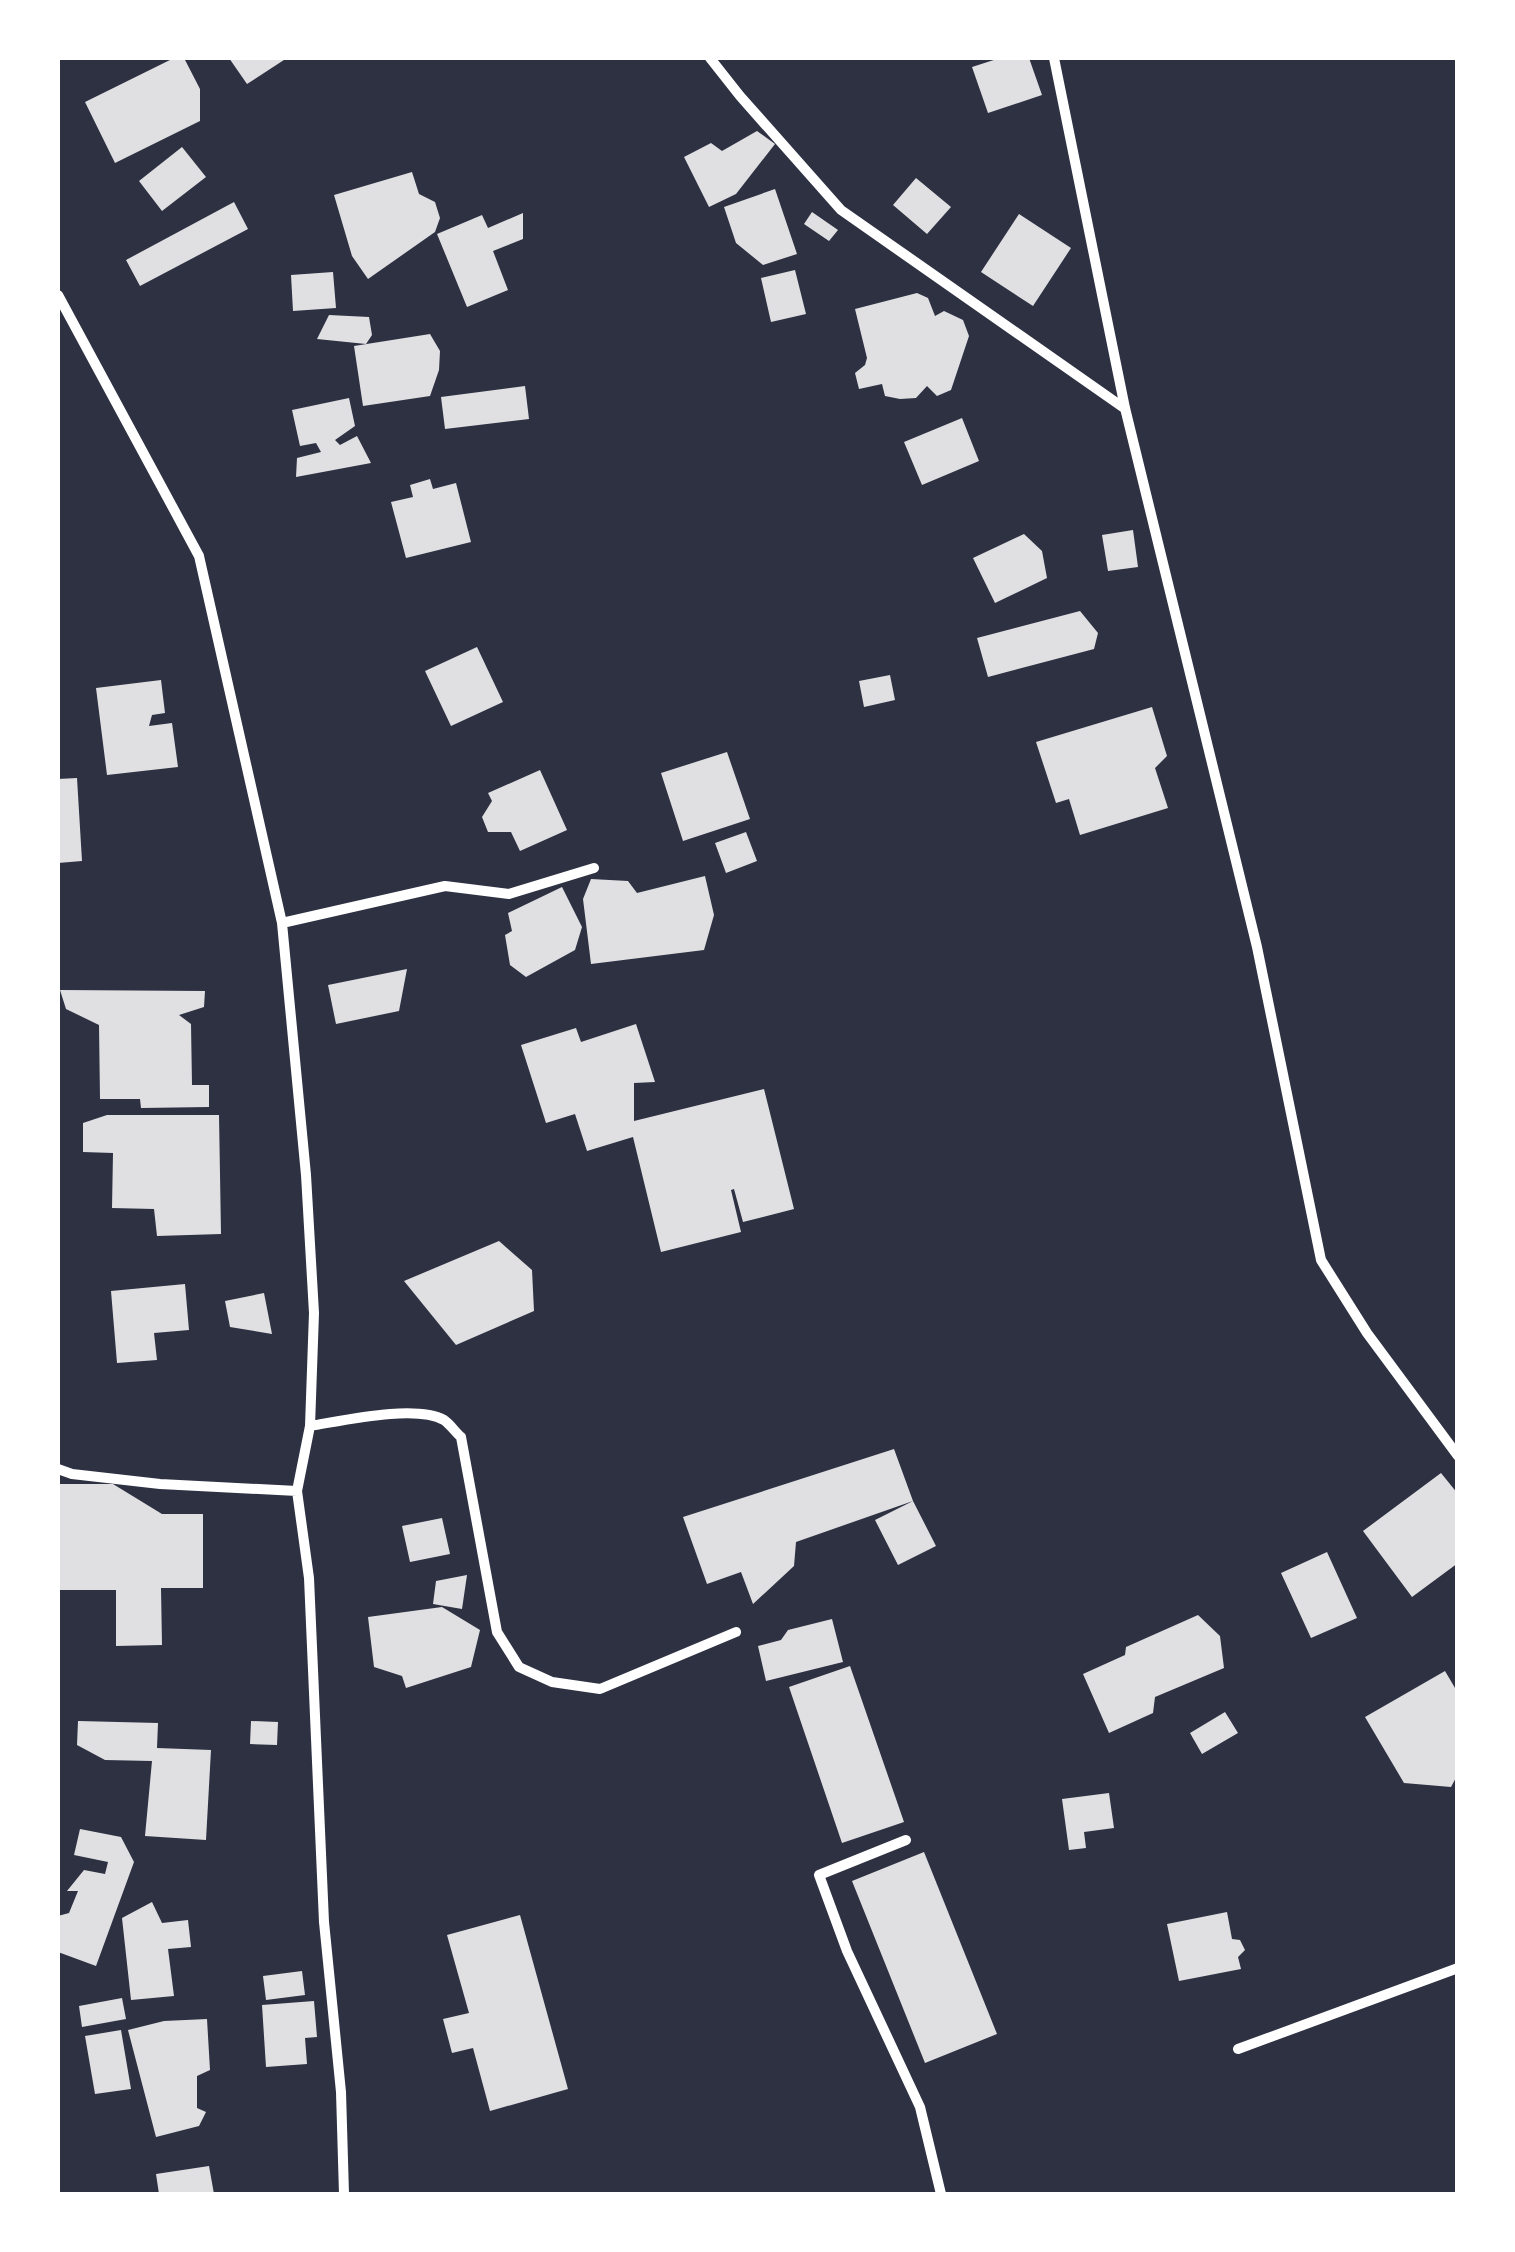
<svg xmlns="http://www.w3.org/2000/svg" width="1515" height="2252" viewBox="0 0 1515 2252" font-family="Lato,sans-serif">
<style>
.building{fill:#e0e0e3}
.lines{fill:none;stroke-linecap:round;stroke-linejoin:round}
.minor{stroke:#fff;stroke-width:10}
</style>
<rect width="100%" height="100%" fill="#2d3142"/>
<path class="building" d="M174,58H184L200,89V121L115,163L85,102Z
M229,58H287L247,84Z
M1000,58H1029L1042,95L988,113L972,67Z
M757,131L775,144L736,194L709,207L684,157L711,143L722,151Z
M182,147L206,177L162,211L139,181Z
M412,172L419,194L435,202L440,218L435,232L368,279L352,256L334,195Z
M916,178L951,207L927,234L893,205Z
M775,189L797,254L763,265L736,243L724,207Z
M234,202L248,229L140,286L126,260Z
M812,212L838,230L829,241L804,224Z
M523,213V239L493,251L508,290L467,307L437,234L482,215L488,228Z
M1019,214L1071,248L1033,306L981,272Z
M795,270L806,314L771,322L761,278Z
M333,272L336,308L293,311L291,275Z
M917,293L928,298L935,316L944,311L963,320L969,336L951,390L937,396L927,386L916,398L900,399L885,396L882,384L859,389L855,373L865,365L867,358L855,309Z
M329,315L369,317L372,335L366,344L317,339Z
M430,334L440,351L439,370L430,396L363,406L354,346Z
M525,386L529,419L445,429L441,397Z
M349,398L355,426L335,440L340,445L357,436L371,463L296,477L297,458L321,452L316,443L300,446L292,410Z
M962,418L979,461L922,485L904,442Z
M430,479L433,489L456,483L471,542L406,558L391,502L413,497L410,485Z
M1133,530L1138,567L1108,571L1102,535Z
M1024,534L1042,551L1047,578L995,603L973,558Z
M1080,611L1098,633L1094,649L988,677L977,638Z
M477,647L503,702L451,726L425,671Z
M890,675L895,700L864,707L859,681Z
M161,680L165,713L152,715L149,726L172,723L178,767L107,775L96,688Z
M1152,707L1167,756L1155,768L1168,808L1080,835L1069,799L1056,803L1036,742Z
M727,752L750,819L683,841L661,773Z
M540,770L567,830L520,851L511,832H488L482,817L492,801L488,793Z
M77,778L82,861L58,863V779Z
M746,832L757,861L726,873L715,843Z
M705,876L714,915L704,950L591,964L583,899L591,879L628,881L637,893Z
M562,887L582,927L575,950L526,977L510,965L505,935L512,931L508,913Z
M407,969L399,1011L336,1024L328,985Z
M60,990L205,991L204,1007L179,1015L191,1024L192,1085H209V1107L141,1108L140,1099H100L99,1025L66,1009Z
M636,1024L655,1082L634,1083V1121L764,1089L794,1209L743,1222L734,1189L731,1190L741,1232L661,1252L633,1137L587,1151L575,1114L546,1123L521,1045L576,1028L581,1042Z
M107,1115H219L221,1234L157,1236L154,1209L112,1208L113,1153L83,1152V1123Z
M499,1241L532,1270L534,1311L456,1345L404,1281Z
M185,1284L189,1330L154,1333L157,1360L117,1363L111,1291Z
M264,1293L272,1334L230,1327L225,1301Z
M894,1449L913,1501L796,1542L794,1566L753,1604L741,1572L707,1584L683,1517Z
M1441,1473L1458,1494V1563L1412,1597L1363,1531Z
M58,1484H113L162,1514H203V1588H161L162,1645L116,1646V1590H58Z
M913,1501L936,1546L898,1565L875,1520Z
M442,1518L450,1554L410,1562L402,1526Z
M1327,1552L1357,1618L1311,1638L1281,1573Z
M467,1575L462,1609L433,1604L436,1581Z
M442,1607L480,1630L471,1667L406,1688L402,1676L374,1667L368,1617Z
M1198,1615L1220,1636L1224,1668L1155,1697L1153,1713L1109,1733L1083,1674L1125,1655L1126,1647Z
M832,1619L843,1662L766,1681L758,1646L781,1640L788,1630Z
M850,1666L904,1822L842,1843L789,1687Z
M1445,1671L1458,1693V1774L1451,1787L1404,1783L1365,1717Z
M1225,1712L1238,1733L1202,1754L1190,1733Z
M78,1721L158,1723L157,1748L211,1750L206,1840L145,1836L152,1761L105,1760L77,1745Z
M251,1721L278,1722L277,1745L250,1744Z
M1109,1793L1114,1828L1084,1832L1086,1848L1069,1850L1062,1799Z
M80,1829L121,1837L134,1862L96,1966L58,1952V1916L69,1913L78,1891H67L84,1870L105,1874L108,1862L74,1855Z
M924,1852L997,2034L925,2063L852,1881Z
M152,1902L162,1923L188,1920L191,1947L168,1949L174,1996L131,2000L122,1918Z
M1227,1912L1232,1939L1240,1940L1245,1950L1238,1957L1241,1969L1179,1981L1167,1924Z
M520,1915L568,2089L490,2111L473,2048L452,2053L443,2019L469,2013L447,1935Z
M302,1971L305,1995L266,2000L263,1976Z
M122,1998L126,2019L82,2027L79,2006Z
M314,2001L317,2037L305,2038L307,2064L266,2067L262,2005Z
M207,2019L210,2070L197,2076V2108L206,2112L199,2126L156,2137L128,2030L164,2021Z
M121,2030L131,2089L95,2094L85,2036Z
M209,2166L214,2194H159L156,2174Z"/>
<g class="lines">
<path class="minor" d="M710,58L740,96L841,210L1124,408
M1054,58L1125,408L1257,947L1321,1260L1367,1333L1458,1456
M58,295L199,556L282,923L306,1175L314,1313L310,1426L297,1491L309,1578L324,1922L341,2092L344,2194
M282,923L445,886L509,894L594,868
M310,1426C342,1421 415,1404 444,1420C450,1424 456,1433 461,1437L497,1632L519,1667L552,1682L600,1689L736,1632
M58,1469L72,1474L160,1484L297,1491
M906,1840L819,1875L847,1951L920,2107L941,2194
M1238,2049L1458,1968"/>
</g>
<rect width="1515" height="2252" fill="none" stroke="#ffffff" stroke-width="120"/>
</svg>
